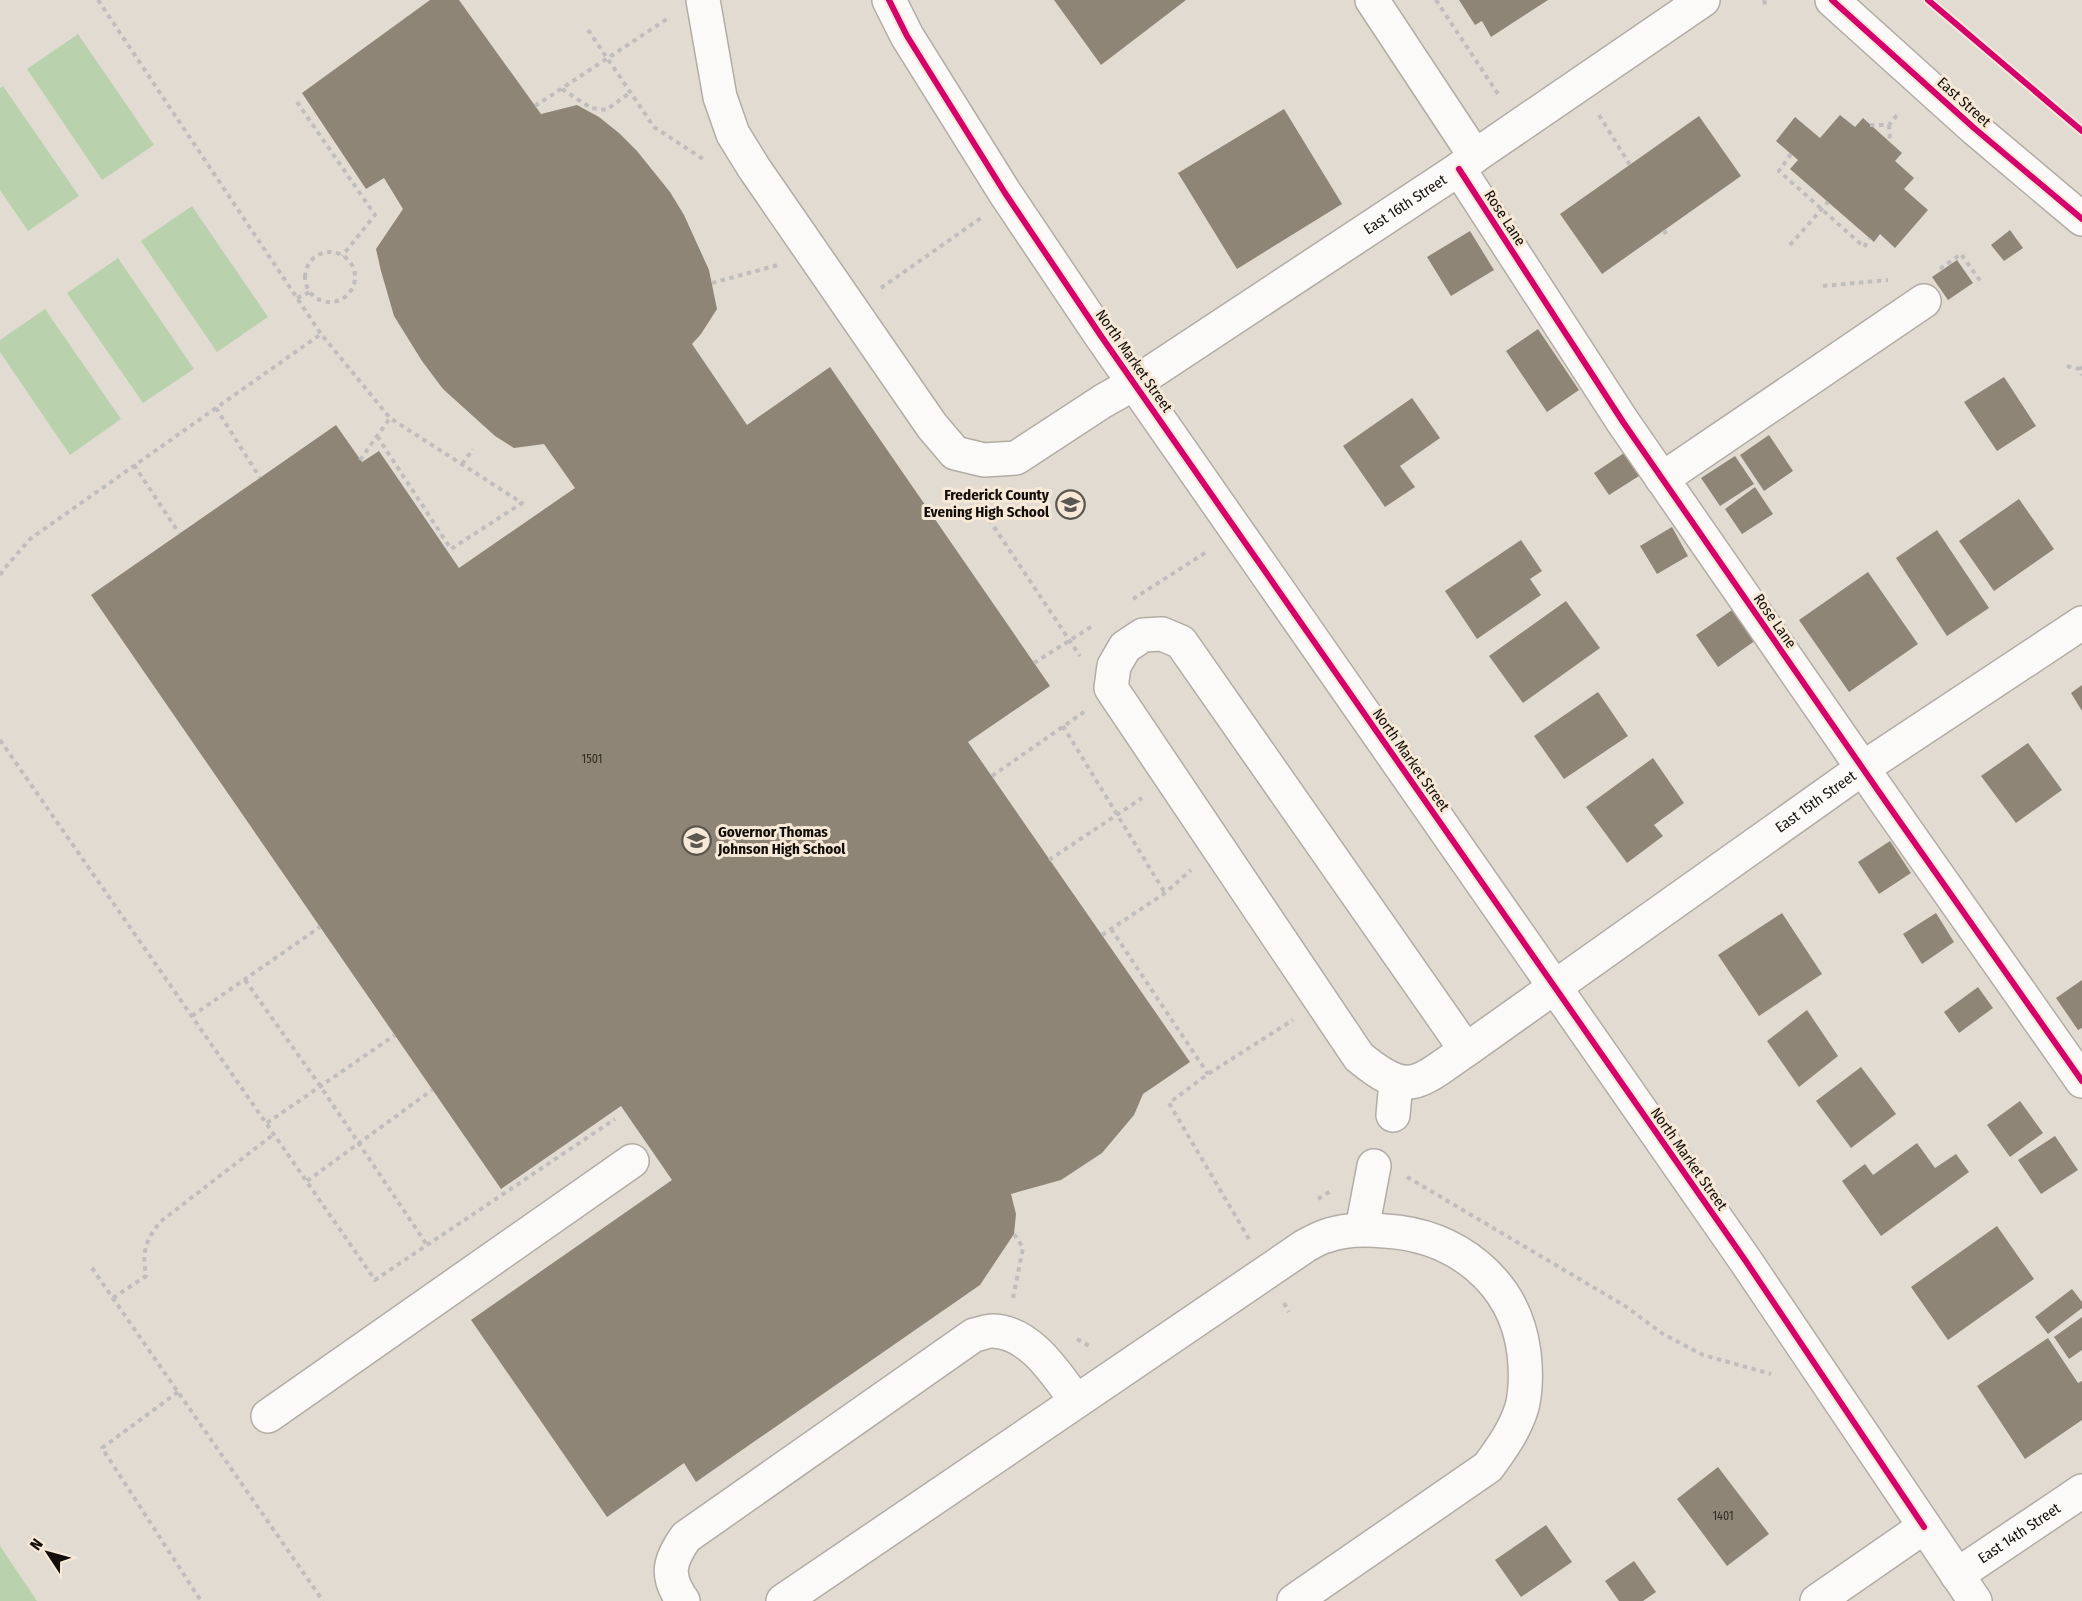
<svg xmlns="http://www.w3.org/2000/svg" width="2082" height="1601" viewBox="0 0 2082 1601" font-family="'Fira Sans Condensed',sans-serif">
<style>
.green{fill:#bad1ad}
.building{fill:#8e8576}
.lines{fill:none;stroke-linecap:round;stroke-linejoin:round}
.minor-casing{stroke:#b2aca5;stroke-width:36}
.major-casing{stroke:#b2aca5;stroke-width:36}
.path{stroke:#c0bebc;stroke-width:4;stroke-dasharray:4.5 4.5;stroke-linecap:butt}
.minor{stroke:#fbfaf8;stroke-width:33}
.major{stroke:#fbfaf8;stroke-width:33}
.cycleway-casing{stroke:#f7e9d8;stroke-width:10}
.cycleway{stroke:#d6006c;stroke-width:6}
.labels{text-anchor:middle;stroke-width:6;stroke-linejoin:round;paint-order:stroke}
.number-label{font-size:12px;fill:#322c24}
.street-label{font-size:15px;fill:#130e09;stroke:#f7e9d8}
.poi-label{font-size:15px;font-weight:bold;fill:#130e09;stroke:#f7e9d8;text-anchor:end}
</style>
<rect width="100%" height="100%" fill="#e2dbd2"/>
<path class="green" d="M78,34L154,145L102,180L27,69Z
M3,86L79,196L28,231L0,190V88Z
M192,206L268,317L217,352L141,241Z
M118,258L194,369L143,403L67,293Z
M45,309L121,419L70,455L0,352V340Z
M0,1546L37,1601H0Z"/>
<path class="building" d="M430,0H459L541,114L577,105L599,117L619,133L637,151L670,192L684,215L709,270L717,309L701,334L692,344L747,425L830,367L1050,686L968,742L1190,1062L1143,1094L1134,1115L1102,1153L1061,1180L1011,1194L1016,1214L1014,1234L980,1285L696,1482L684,1463L607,1517L471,1320L672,1180L621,1106L501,1189L91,595L336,425L362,462L379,451L459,568L575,488L544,444L514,448L495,436L443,389L422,361L394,316L381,271L376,249L403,209L384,178L366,189L302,93Z
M1054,0H1186L1101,65Z
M1459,0H1548L1491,37L1482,21L1475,25Z
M1284,109L1342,204L1237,269L1178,173Z
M1840,115L1855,127L1863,118L1902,153L1895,161L1914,178L1904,189L1928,210L1895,248L1880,234L1874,242L1790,169L1798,160L1776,141L1795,117L1820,138Z
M1699,116L1741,176L1602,274L1560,214Z
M2010,230L2023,248L2004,261L1991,245Z
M1470,231L1494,270L1451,296L1427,257Z
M1957,260L1973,283L1948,300L1932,277Z
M1538,329L1579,390L1547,412L1506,351Z
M2004,377L2036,426L1997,451L1964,402Z
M1412,398L1440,438L1400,466L1415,487L1385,507L1343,446Z
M1769,435L1793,471L1764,491L1740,455Z
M1624,453L1639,476L1609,495L1594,473Z
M1735,456L1754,484L1720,506L1701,478Z
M1755,487L1773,514L1742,534L1725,509Z
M2019,499L2054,549L1994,591L1959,541Z
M1672,527L1688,556L1657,574L1640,546Z
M1937,530L1989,608L1947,636L1896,558Z
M1521,540L1542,571L1530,579L1541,595L1477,639L1445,591Z
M1868,572L1918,644L1849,692L1799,620Z
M1566,601L1600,648L1523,703L1489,656Z
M1735,608L1756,640L1718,667L1696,635Z
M2082,685V711L2071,693Z
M1598,692L1628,736L1564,779L1534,736Z
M2028,743L2062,790L2016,823L1981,776Z
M1653,758L1684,803L1654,825L1663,836L1627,863L1586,807Z
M1890,841L1911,873L1879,894L1858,862Z
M1782,913L1822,974L1759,1016L1718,955Z
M1936,913L1954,942L1922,964L1903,934Z
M2082,980V1028L2078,1030L2056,998Z
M1978,987L1993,1008L1959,1033L1944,1012Z
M1807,1010L1838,1056L1799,1087L1767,1041Z
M1861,1067L1896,1114L1851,1148L1816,1101Z
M2020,1101L2043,1133L2010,1157L1987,1125Z
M2055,1136L2078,1170L2041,1194L2018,1160Z
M1917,1143L1935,1168L1956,1154L1969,1172L1881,1236L1842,1181L1865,1164L1873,1175Z
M1997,1226L2034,1279L1948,1340L1911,1287Z
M2072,1289L2082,1302V1308L2048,1334L2035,1317Z
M2082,1317V1350L2069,1359L2054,1337Z
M2048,1338L2078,1383L2082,1381V1420L2025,1459L1977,1386Z
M1718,1467L1769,1534L1727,1566L1677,1499Z
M1546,1525L1572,1562L1521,1597L1495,1560Z
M1634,1561L1656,1592L1643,1601H1619L1605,1581Z"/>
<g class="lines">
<defs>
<g id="minor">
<path id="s1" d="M703,0L720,97L733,134L754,168L932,426L955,453L984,460L1016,458L1103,401L1135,383L1459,169L1475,156L1703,0"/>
<path d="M1372,0L1475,156"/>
<path d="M1459,169L1623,422L1886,802L2082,1081"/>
<path d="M1662,479L1924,301"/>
<path id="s2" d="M1466,1050L1181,642L1162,634L1143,635L1125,647L1114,666L1111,688L1359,1057C1410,1099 1417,1083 1466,1050L1863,768L2082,623"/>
<path d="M1393,1115L1396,1082"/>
<path d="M1362,1229L1374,1166"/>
<path d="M268,1416L632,1161"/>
<path id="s3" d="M1957,1575L2082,1491"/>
<path d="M683,1601C665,1576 669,1561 686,1537L974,1335C980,1334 987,1331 992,1331C1030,1331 1057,1375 1076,1401"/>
<path d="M783,1601L1305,1246C1312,1242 1319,1238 1326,1236C1345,1229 1366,1229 1385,1231C1455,1235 1515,1280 1524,1353C1526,1370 1526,1390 1522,1407C1515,1430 1502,1448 1488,1467L1294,1601"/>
<path d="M1817,1601L1924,1527"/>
</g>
<path id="major" d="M889,0L907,36L1005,193L1101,336L1745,1260L1975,1601
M1832,0L1974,128L2082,219"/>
</defs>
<use href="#minor" class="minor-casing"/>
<use href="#major" class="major-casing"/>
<path class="path" d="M98,0L321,334L390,418L522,503L451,549L377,436
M1436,0L1500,97
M1764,0L1766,7
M588,30L654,127L706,161
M562,89L591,108L606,110L631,92
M297,102L375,215L342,256
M535,106L670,17
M1599,115L1630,165
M1870,125H1889L1897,115
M1889,125L1890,142
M1791,154L1779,171L1864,247L1870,238
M1664,230L1668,238
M1790,245L1828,202
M305 277a25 25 0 1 1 50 0a25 25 0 1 1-50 0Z
M1940,269L1961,254L1981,282
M712,283L778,265
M1823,286L1888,280
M881,288L981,218
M297,298L310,292
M2067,366L2079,369
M2082,367L2079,369L2082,375
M216,408L260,478
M360,460L390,418
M462,464L473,449
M134,465L179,533
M984,512L1080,656
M0,575L4,569L30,539L321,334
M1133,599L1208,551
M1034,663L1094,625
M1063,726L1165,893
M0,740L375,1280L615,1119
M992,776L1084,712
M1049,860L1142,798
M1111,929L1208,1074
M1102,935L1165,893L1191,870
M245,980L321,1087L427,1245
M192,1016L320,927
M267,1123L395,1035
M1407,1177L1625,1306L1663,1334L1703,1355L1771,1374
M307,1181L432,1090
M1318,1199L1332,1190
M1249,1239L1169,1103L1208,1074L1293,1020
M92,1268L323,1601
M113,1298L146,1276C142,1251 145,1242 160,1222L274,1134
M1013,1298L1023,1248L1014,1234
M1284,1303L1289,1312
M1077,1339L1091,1347
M178,1392L102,1448L201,1601"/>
<use href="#minor" class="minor"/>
<use href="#major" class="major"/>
<defs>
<path id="cycleway" d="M889,0L907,36L1005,193L1101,336L1745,1260L1924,1527
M1832,0L1974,128L2082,219
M1928,0L2082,131
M1459,169L1623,422L1886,802L2082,1081"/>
</defs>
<use href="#cycleway" class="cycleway-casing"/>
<use href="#cycleway" class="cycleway"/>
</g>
<defs>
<symbol id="school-ring" viewBox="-11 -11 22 22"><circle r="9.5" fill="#f7e9d8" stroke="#5b564f" stroke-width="1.5"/><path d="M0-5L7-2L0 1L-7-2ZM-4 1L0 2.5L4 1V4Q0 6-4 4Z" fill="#5b564f"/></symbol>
</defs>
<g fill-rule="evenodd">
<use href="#school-ring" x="1054" y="488" width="33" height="33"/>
<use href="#school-ring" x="680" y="824" width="33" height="33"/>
</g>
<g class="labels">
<g class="number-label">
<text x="592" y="763">1501</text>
<text x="1723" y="1520">1401</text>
</g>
<g class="street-label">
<text transform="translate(1964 102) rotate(42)" y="5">East Street</text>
<text dy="5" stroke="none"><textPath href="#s1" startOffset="1053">East 16th Street</textPath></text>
<text transform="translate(1505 218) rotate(57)" y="5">Rose Lane</text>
<text transform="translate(1134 361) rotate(55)" y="5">North Market Street</text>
<text transform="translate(1775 621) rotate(55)" y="5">Rose Lane</text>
<text transform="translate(1411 760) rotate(55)" y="5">North Market Street</text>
<text dy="5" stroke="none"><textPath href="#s2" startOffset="1600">East 15th Street</textPath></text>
<text transform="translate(1689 1159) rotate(55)" y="5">North Market Street</text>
<text dy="5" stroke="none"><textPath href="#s3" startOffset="75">East 14th Street</textPath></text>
</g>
<g class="poi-label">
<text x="1049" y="500">Frederick County<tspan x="1049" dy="17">Evening High School</tspan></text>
<text x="718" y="837" text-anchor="start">Governor Thomas<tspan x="718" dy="17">Johnson High School</tspan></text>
</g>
</g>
<g transform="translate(48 1553) rotate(306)" stroke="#f7e9d8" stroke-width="4.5" paint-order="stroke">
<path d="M0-4.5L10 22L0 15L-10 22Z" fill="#130e09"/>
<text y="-9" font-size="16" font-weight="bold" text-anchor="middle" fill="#130e09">N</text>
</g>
</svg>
